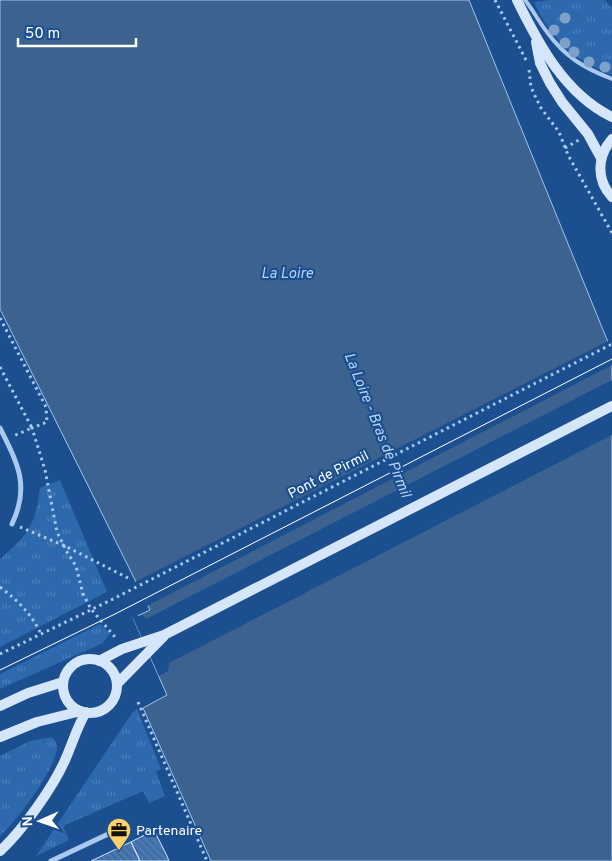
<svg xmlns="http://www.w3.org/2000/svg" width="612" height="861" viewBox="0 0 612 861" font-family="Overpass,sans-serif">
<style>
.grass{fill:url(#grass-tufts)}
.water{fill:#3c6290;stroke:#9cc4f0}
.pier{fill:#1b4f8f}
.building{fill:url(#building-back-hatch);stroke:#cfe3fa}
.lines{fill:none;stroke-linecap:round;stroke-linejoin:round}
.path{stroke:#a9c9ee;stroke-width:3;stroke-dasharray:2.5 4;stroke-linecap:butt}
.service{stroke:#a9c9ee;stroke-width:4}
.minor{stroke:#a9c9ee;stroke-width:5}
.secondary{stroke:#d6e6fa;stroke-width:10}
.tram{stroke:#fff;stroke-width:1}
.tree{fill:#7ea0ca}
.labels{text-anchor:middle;stroke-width:4.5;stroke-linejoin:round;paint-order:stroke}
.street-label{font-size:14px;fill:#fff;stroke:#1b4f8f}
.poi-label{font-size:14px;fill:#fff;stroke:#1b4f8f;text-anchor:start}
.water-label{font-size:15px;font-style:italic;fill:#b5d3f5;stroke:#1b4f8f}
</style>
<defs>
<pattern id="grass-tufts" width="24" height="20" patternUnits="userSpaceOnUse" patternTransform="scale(1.25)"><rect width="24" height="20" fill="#2e69ad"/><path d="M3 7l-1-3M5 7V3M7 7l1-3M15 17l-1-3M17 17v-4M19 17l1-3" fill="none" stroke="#4d80b9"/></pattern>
<pattern id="building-back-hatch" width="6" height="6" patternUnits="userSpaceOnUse" patternTransform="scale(1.25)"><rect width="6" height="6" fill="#4478b7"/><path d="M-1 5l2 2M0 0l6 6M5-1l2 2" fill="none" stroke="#486282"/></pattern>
</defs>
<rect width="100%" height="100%" fill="#1b4f8f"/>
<path class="grass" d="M550,0H605L612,8V75C576,62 549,37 534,2Z
M60,480L107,592L0,647V559C29,534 35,526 40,488Z
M100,624L110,633L103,643L0,689V674Z
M137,709L161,769L156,771L165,796L149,803L143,791L63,826L69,840L36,856L132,713Z
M52,737C55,740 57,743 57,747C56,769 17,821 0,836V756L30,741Z"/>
<path class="water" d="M0,0H469L612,352V861H211L143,708L167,695L133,618L150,610L0,309Z"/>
<path class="pier" d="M610,340L612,345V365L145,607L133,583Z
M612,380V435L169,663L168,671L159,676L132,616L137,614L138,616L143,615L146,619Z"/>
<path class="building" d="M154,830L167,856L169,861H140L131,842Z
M131,842L140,861H91Z"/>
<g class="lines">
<path class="path" d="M495,0L526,60
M529,70L531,87L535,96L541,108L559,132L568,155L612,233
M565,148L579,140
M0,318L46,407L47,422L32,428L45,470L57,532L67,552L76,566L83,594L91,609L115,637
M0,367L32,428L13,436
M20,527L63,545L130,579
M0,587C18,601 31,613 41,634
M0,654L111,600L612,344
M138,702L207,861"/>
<path class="service" d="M525,0C533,10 539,22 547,32C565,57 584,68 612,79"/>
<path class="minor" d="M0,428C18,464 30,486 12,524
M51,861L123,827"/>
<path class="secondary" d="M517,0C539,45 565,94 612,117
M536,42L540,63L550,83L562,102L588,134L601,158
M612,139C597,156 596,180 612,197
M63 686a27 27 0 1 1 54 0a27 27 0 1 1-54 0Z
M99,661L122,649L164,635L612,406
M117,684L164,636
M0,706L28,693L63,682
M0,737L37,722L81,711
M0,851C23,830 54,786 66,758C73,742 77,727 86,712"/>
<path class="tram" d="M0,670L115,614L612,359"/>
</g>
<g class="tree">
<circle cx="565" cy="18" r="5.5"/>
<circle cx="554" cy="30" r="5.5"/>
<circle cx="565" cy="43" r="5.5"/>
<circle cx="574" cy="52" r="5.5"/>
<circle cx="589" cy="62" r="5.5"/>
<circle cx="605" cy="67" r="5.5"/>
</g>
<defs>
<symbol id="office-pin" viewBox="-11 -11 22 30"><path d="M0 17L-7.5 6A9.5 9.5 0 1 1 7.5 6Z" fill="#ffd166" stroke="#1b4f8f"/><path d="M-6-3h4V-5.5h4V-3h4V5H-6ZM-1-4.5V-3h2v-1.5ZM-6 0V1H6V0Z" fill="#111"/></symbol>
</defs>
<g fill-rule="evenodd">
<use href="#office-pin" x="105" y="816" width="28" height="38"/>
</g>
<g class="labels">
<g class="street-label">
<text transform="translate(328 474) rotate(-27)" y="5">Pont de Pirmil</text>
</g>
<g class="poi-label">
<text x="136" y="835">Partenaire</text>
</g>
<g class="water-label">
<text x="287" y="278">La Loire</text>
<text transform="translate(378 425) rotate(68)" y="5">La Loire - Bras de Pirmil</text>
</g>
</g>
<g transform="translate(40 821) rotate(268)" stroke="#1b4f8f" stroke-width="4" paint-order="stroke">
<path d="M0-4L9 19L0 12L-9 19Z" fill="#ffffff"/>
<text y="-8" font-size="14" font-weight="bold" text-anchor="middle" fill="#ffffff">N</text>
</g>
<path d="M18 38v8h118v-8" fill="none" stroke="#ffffff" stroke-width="2.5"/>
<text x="25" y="38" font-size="15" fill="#ffffff" stroke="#1b4f8f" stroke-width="4" paint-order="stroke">50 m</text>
</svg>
